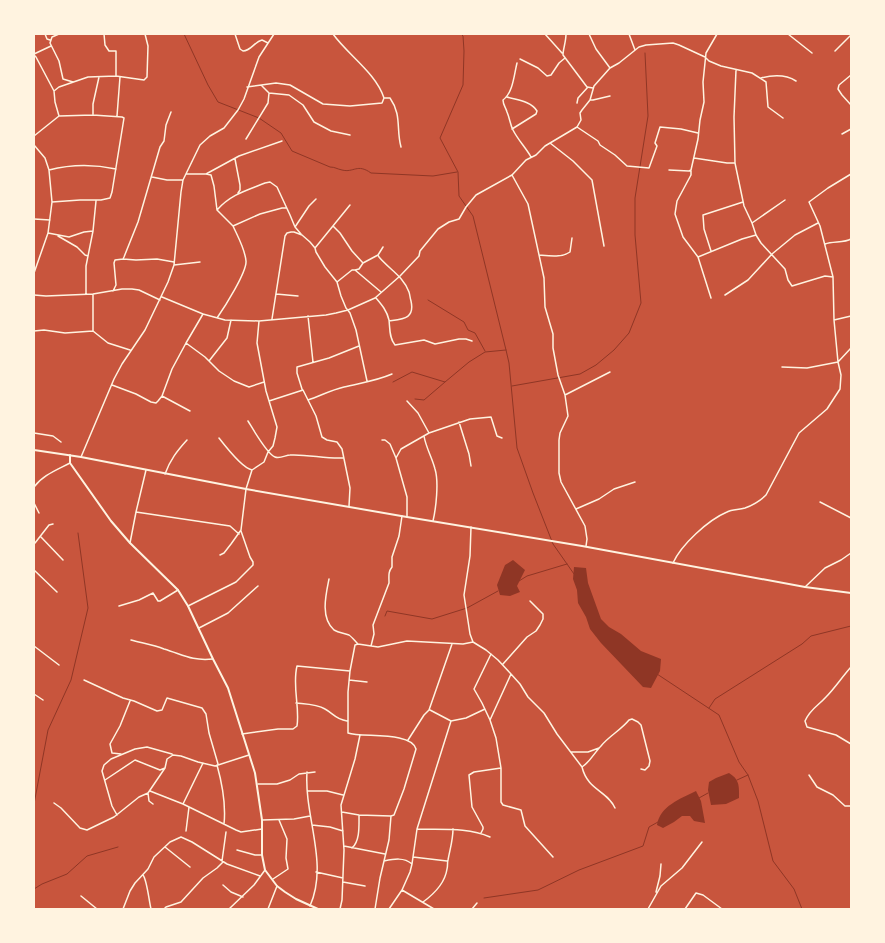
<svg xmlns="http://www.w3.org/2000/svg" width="885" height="943" viewBox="0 0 885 943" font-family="'Roboto Condensed',sans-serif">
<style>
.water{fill:#8f3625}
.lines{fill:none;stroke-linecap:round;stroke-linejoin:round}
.stream{stroke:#8f3625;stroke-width:1}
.minor{stroke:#fff3e0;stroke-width:1.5}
.tertiary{stroke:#fff3e0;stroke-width:2}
.secondary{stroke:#fff3e0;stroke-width:2}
</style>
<rect width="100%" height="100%" fill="#c8553d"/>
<path class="water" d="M513,560L525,570L517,586L520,592L510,596L500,595L497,585L505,565Z
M574,567L586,568L588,583L601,619L609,627L621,634L641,651L661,659L660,671L651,688L643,687L601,643L590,629L586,617L578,603L577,590L573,579Z
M729,773C740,780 739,786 739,798L726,804L711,805L708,790L709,782L716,778Z
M696,791L701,801L705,823L694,821L690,816H682L674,822L663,828L657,825C660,806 680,799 696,791Z"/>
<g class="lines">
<path class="stream" d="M184,34L208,85L218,102L259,118L281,133L292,151L330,167C335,167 337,169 342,170C354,173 357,163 371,173L433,176L457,172
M461,34L463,36L464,51L463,85L440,138L458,172L459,196L473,216L506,350L509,363L517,448L533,493L553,544L574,574
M428,300L464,322L468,330L475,333L485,351
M393,382L412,372L445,382L469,362L485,352L506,350
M512,386L580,374L596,365L614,350L629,333L641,303L635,235V198L648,116L645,53
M415,399L424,400L445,382
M519,581L527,576L567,564
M385,616L387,611L432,619L467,608L498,591
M657,674L719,715L739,762L748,775L758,801L773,861L794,889L802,909
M709,708L715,699L802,644L811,636L851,626
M737,780L748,775
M699,798L708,793
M34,804L48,730L71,680L88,608L78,533
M34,889L42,884L67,874L87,856L118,847
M484,898L538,890L579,870L643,846L649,827L658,822"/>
<path class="minor" d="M45,34L47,39L50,40
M59,34L52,37L50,43L59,61L63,79L73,82
M104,34L105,45L109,51H116V76
M235,34L240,49L243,51C251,51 254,42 262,40L268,43
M545,34L562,53
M566,34C566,42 563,49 563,55L587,87L593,88
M589,34L596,49L610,68
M629,34L635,50
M788,34L812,53
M835,51L851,35
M34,54L51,46
M34,55L36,57L54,91L55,102L59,116
M520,59L538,68L547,76L551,75L559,63L565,58
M517,63C514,75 513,93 503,100C503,105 506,108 507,112C510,119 510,124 513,130C518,140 526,148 531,157
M736,70L734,117L735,163L744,206L752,223L756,235L761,243L785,269L788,280L792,286L825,276L833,277
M851,75L839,85L838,89L842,95L851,105
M761,78C773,75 785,74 796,81
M247,87L276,83L290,85L323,104L350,106L382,103L384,98C376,73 348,55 333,34
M54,91L59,87L88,77L116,76L144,80L147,77L148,46L145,34
M269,93L289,95L303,105L314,122L331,131L350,135
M507,97C517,100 531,101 537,111L536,114L512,129
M384,98H390C402,115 396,129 401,147
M590,100H593L610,96
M577,103L578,98L588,87
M93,114V104L99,77
M117,116L120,77
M577,127L598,141L600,145L615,155L627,166L649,168L657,146L655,143L660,127L681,129L698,133
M842,134L851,129
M34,136L59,116L93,115L122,117L124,118L112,192L110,198L101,200H80L52,202
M246,139L268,103L269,93L262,86
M550,143L573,161L592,180L604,246
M34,145L45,158L49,170L52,202L48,233L34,273
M694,158L727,163H735
M235,159L240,185V190L238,193
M49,170C72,164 93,164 116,169
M669,170L689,171L691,170L698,139L700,120L704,102L703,82L706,53L717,34
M691,171V175L677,201L675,214L683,237L698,257L711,298
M187,174H206L211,175L214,186L217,210L233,226L260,214L282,208H286
M206,174L239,156L282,141
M512,175L528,204L544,278L545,307L553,334V348L558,375L565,395L568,416L560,433L559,440V473L561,482L585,526L587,539L586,546
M152,177L167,180H183
M217,210C231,194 248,190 265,183L270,182L277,187L290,215L295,227L301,234
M34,219L50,220
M752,223L785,200
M333,226L340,233L352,251L363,263
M295,227L309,206L316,199
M48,233L69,237L84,232L93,231
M58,236L77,247L85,255L88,256
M825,244C833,241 844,243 851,239
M383,247L378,255L379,257C389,269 404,277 409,292C410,295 410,298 411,301C415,319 403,319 389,321
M315,248L350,205
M711,251L704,229L703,215L743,202
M539,255C549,256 561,258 570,252L572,238
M698,257L742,239L756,235
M123,259L136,260L157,259L174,262
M174,265L200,262
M355,270L359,269L363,263L378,255
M337,282L352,270H355L381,292
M113,291L116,285L114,263L115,260L123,259L124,257L138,222L160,147L164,141L166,125L171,112
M86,294V266L93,231L96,201
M93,294V331
M276,294L298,296
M34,295L46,296L93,294L122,289H132L139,290L160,300
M725,295L748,280L772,254L795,235L818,223
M162,297L203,314L225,320L259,321L326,315L336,313L348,310L375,298L400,276L419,256L420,251L438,229L449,222L459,219L466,207L476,195L512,175L526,160L536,155L545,146L577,127L581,120L580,113L582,110L590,100L594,86L610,68L619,63L639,47L646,45L673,43L679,45L705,57L709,61L721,66L752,73L766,82L768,107L783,118
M376,298C382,305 387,311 389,320C390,328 389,338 395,345L424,340L435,344L459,339H466L472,341
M308,316L313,362
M217,318C224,308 247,272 246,261C245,249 238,237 233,226
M272,319L285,236L287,233L291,232H294L302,235L310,242L315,248L316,252L325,267L337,282L341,296L346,308L350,313L356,330L367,381
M834,320L851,316
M34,331L44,330L65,333L93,331L108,343L130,350
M186,343L205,357L219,371L234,381L249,387L264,382
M209,361L227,338L231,320
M838,362L834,320L833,277L820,226L809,202L828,188L851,174
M838,362L851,348
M112,385L136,394L151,402L156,403L158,401L162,396L172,369L186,343L203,314
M302,389L297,373V367L329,358L359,346
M565,395L610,372
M162,396L190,411
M308,400C320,396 331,390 344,387C360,383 376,381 392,374
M269,401L303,390L316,416L322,437L327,440L337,442L342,449L350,488L349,506
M407,401L418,413L429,433
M248,421C253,429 267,454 275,457C280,459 286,455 290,455C308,454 325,459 343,458
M459,422L469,454L471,466
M34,433L53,436L61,442
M424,436C426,448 432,457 435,469C439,482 436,508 433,521
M219,438C226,447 242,468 252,470
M382,440H385L390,444L396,458L407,497V517
M81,457L114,379L122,364L145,330L168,282L174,265L181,192L183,180L200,145L210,136L224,128L238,110L244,99L259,57L274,34
M396,458L401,449L429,433L470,419L491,417L497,436L502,438
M165,474C170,460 177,451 187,440
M34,487C43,475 57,470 70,463
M820,502L851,518
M34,503L39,513
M576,509L599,499L614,489L635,482
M136,512L230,526L239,534
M471,527L470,556L464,595L470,634L473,642L486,650L498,660L511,674L506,685L490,720L496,738L501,768V802L503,805L521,810L525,826L553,857
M41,537L63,560
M34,543H35L49,525L53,524
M130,543L136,512L146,470
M220,555L224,553L231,544L241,530L246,489L252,470L264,462L268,452L273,446L275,438L277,427L266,391L257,343L259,321
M673,563C681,545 708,520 727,512C732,509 739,510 745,508C753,505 760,501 766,495L799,433L827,409L840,389L841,375L838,362L807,368L782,367
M34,570L57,592
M329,579C326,594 320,618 334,630C339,633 344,633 349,635C352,637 355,641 358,644
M805,587L825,568L841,560L851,553
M119,606L139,600L153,593L158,601H160L178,590
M188,606L236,582L253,565V562L250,557L241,531
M199,628L228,613L258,586
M131,640C142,643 154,645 164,649C184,655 191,661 213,659
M34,646L59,665
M371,646L374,634L373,625L389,583C389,576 388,572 392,567V557L399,536L402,516
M503,664L527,637L536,631L540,625L543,619V614L530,601
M851,667C842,677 835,688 826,697C818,706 810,709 805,721L807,727L836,735L851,744
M511,674L520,684L528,697L544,713L557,734L582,767C588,791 607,790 615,808
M84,680L123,698L134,701L157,711L162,710L167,698L202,708L206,714L209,733L218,764
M349,680L367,682
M34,694L43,700
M296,703C305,704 317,704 325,709C334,714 335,719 347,721
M430,710L451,721L466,718L485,709
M490,720L482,703L474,689L491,654
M242,734L278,729H293L297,726C300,707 292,686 297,666L350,671
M408,740L424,715L429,710L452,644
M571,752H588L599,748
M121,754L112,753L110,744L120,726L130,701
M217,765C222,783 226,805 224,824
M582,767C591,761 594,753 601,746C609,736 621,730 629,720L632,719L638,722L641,725L650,761L649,766L645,770L641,769
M307,772C304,817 329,863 310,906
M809,775L817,787L833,795L845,806H851
M105,780L135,760L160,770L165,768
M258,784H277L290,780L299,774L315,772
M150,791L183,804L236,830L241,832L262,829
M307,791H327L343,795
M54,803L61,808L80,828L87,830L114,817L139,797L148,793
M153,804L149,801L148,793L165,768L167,759L173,755L181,756L198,762L215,766L249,755
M183,804L203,763
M342,812L359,815L391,816L394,815L404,789L416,749C411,731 362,738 348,733V692L350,671L355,645L358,644L378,647L407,641L463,644L473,642
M117,815L112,806L102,771L104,765L111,759L135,749L147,747L172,754
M262,820L294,819L310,816
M312,825L330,827L343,831
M417,829C441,830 467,827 490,837
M186,831L189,807
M481,833L483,829V827L472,807L469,775L474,772L501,768
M344,846L385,854
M165,847L190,867
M352,848C360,841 359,826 359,816
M237,850L255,855H262
M413,857L447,861
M222,861L226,832
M384,861C394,859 404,857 412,864
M316,872L343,878
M143,875C147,880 149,901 151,909
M273,879L288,869L286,858L287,839L279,820
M343,882L365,886
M223,885L231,892L243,897
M402,890L434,909
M656,892L660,876L661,864
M81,896L97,909
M423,902C434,894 445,883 447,869C448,866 447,863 448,860C450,849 453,840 453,829
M123,909L130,891L135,883L148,869L154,857L170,842L181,837L192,842L227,864L260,876
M164,909L166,907L181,902L203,878L217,868L223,862
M229,909L254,885L265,870
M268,909L277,886
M340,909L342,900L344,850L341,805L355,759L360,735
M375,909L380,878L389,840L391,816
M389,909L402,890L410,872L412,864L417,829L451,721
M472,909L477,903
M648,909L661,886L682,868L702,842
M685,909L696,893L703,895L722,909"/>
<path class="tertiary" d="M70,455V463L111,521L130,543L178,590L188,606L213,659L228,688L255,773L262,820V855L265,870L277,886L285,892L296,899L318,909"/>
<path class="secondary" d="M34,450L81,457L246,489L407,517L582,546L805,587L851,593"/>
</g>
<rect width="885" height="943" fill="none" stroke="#fff3e0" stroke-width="70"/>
</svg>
